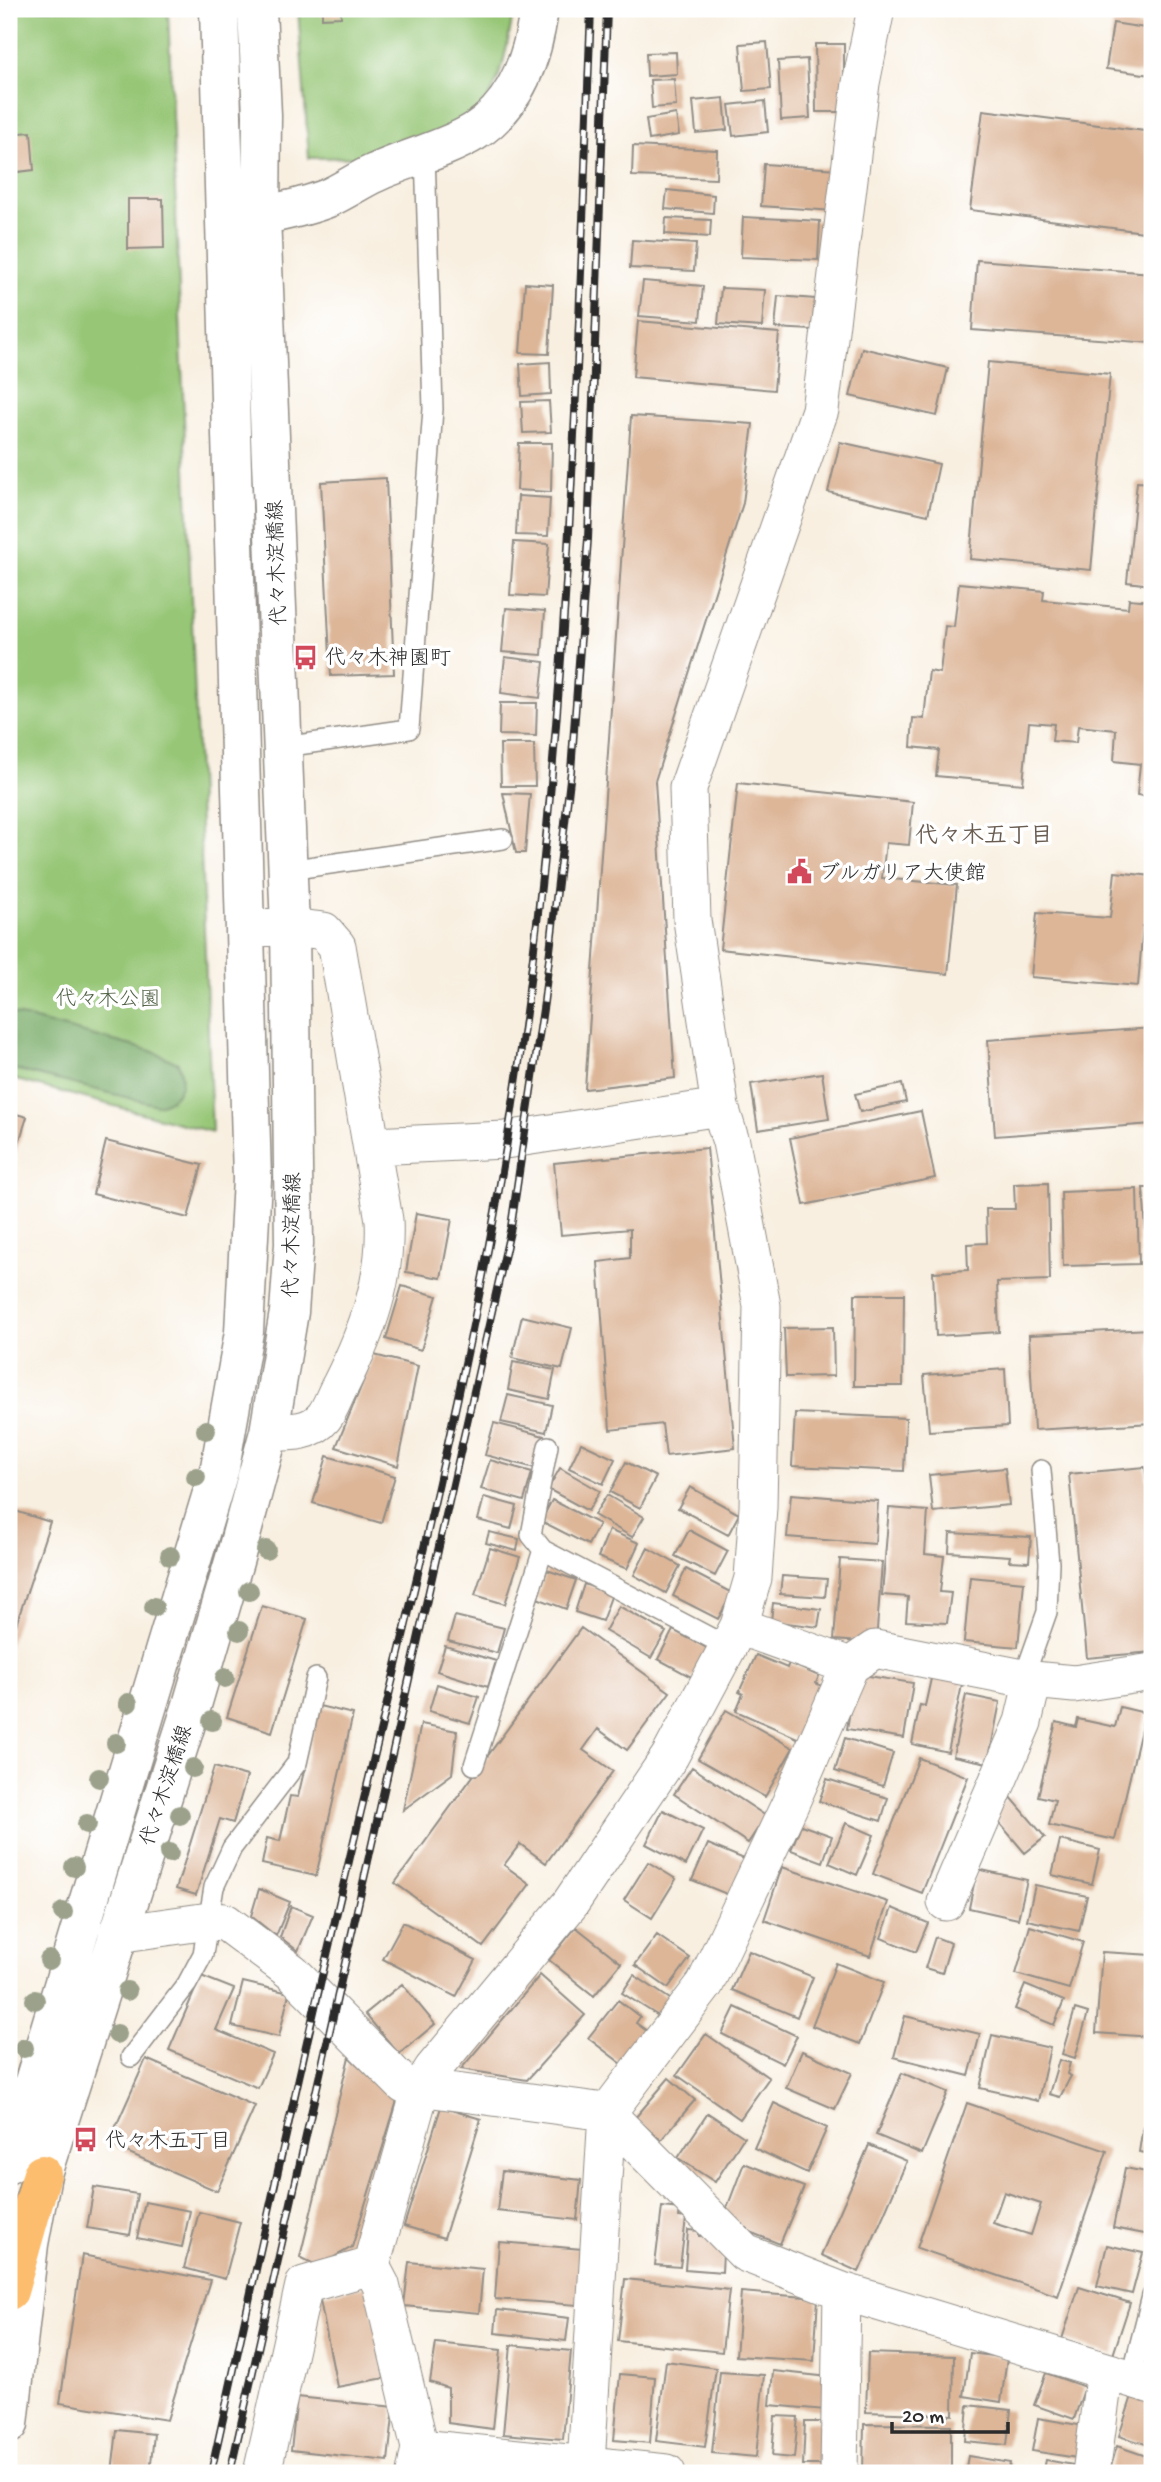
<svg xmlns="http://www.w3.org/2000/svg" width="1161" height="2482" viewBox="0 0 1161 2482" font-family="'Gochi Hand','Klee One',sans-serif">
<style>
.green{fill:#96c676;stroke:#607850;stroke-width:2}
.forest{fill:#78ab67;stroke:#526b49;stroke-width:2}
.building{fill:#ddb698;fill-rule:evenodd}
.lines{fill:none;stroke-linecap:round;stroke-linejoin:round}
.service-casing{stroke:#928d86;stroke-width:22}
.minor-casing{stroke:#928d86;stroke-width:39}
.tertiary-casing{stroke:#928d86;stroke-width:41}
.motorway-casing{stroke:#928d86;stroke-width:41}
.service{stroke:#fff;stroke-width:19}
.minor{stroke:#fff;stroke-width:37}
.tertiary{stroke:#fff;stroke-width:38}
.motorway{stroke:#fcbd6e;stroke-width:38}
.rail-casing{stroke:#2b2b2b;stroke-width:8}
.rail{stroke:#fff;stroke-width:5;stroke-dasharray:16;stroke-linecap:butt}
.tree{fill:#9ca18b}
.labels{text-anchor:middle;stroke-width:7;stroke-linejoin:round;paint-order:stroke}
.street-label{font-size:21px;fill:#2b2b2b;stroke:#fff}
.poi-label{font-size:21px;fill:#2b2b2b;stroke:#fff;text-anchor:start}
.park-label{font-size:21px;fill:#506145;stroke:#fff}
.neighbourhood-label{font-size:23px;font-weight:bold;fill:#695c51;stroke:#fff}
</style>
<rect width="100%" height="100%" fill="#fff"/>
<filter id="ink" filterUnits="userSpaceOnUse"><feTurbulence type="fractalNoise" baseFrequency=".0143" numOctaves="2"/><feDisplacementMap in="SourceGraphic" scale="14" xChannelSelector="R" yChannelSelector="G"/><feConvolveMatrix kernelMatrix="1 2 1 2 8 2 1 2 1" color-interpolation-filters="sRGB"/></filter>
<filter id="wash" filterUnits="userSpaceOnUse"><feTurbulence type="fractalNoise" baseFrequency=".00686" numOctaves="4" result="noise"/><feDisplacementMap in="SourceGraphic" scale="28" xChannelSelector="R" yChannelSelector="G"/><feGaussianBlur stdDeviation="1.57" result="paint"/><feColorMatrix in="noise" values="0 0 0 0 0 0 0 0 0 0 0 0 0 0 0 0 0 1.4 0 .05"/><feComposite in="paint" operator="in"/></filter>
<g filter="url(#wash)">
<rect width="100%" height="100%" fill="#f8efe0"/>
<path class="green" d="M9,9H168L212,1132L9,1078Z
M298,9H514C508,40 504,75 486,102C472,124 390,153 363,156C346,159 327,157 309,158Z"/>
<path class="forest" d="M9,1013L151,1051L178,1063C187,1084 179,1100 157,1105L9,1068Z"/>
<g id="blocks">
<path class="building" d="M322,9H341V17L322,18Z
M1113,23L1152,29V75L1106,69Z
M767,42L771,89L744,91L740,44Z
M815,44H844V112H816Z
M676,52L677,74L647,76L646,53Z
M807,59L810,118L781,120L778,61Z
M674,79L676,106L652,108L650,80Z
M724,98L727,130L696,133L693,101Z
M765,101L768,132L733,136L729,105Z
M983,110L1152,132V233L970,210Z
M676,114L679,135L649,140L646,119Z
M31,132L34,170L9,173V134Z
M633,146L717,150L716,179L632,176Z
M764,164L838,169L835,211L761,206Z
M667,190L714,195L713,213L665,209Z
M128,199H163L164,248L128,249Z
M743,217L820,221L818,260L741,257Z
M666,218L711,220L710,237L665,234Z
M632,240L696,244L694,271L630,268Z
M977,260L1152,273V343L972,330Z
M643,281L703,286L700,321L639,316Z
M525,283L553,285L549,354L520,353Z
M721,288L765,290L762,327L718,324Z
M778,296L815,299L812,330L775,328Z
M638,321L779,333L774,390L633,377Z
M862,348L948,368L937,416L850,396Z
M550,362L551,394L522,396L520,364Z
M988,362L1110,374L1091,570L970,559Z
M549,401L551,432L523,433L521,402Z
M631,416L753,424L743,503L655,781L675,1078L585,1089Z
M840,442L939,464L928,515L828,492Z
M519,443H552L551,492L517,490Z
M386,478L394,674L331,676L321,482Z
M1137,482L1152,483V585L1127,582Z
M518,496L550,498L548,536L516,535Z
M514,542L549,544L545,597L510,595Z
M959,583L1044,591L1043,600L1128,608L1129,599L1152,601V797L1137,795L1140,764L1114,761L1116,730L1078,726L1076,743L1052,741L1054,724L1029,722L1023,784L936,776L939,750L911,747L913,718L924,719L929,671L940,673L945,626L954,627Z
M506,608L545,611L542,655L502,652Z
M505,657L544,662L540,698L501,693Z
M500,703H537L536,736L499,735Z
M500,744H534L535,786H501Z
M738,783L913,802L909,845L886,843L882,878L957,885L948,974L720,949Z
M503,793L530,794L525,853H516Z
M1115,872L1152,876V927L1143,926L1138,986L1031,977L1037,913L1110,918Z
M1152,1028V1124L995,1136L988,1040Z
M822,1073L829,1119L758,1130L751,1084Z
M902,1084L906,1102L860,1112L855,1094Z
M921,1111L935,1178L804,1205L790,1138Z
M9,1112L27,1117L9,1174Z
M106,1141L202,1165L188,1218L93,1194Z
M707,1148L735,1448L666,1456L662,1424L610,1430L598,1262L630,1258V1229L561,1235L554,1163Z
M1048,1183L1050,1280L997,1282L999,1332L936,1336L933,1272L968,1270L967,1244L987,1243L986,1209H1015L1014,1184Z
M1143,1188H1152V1257H1148Z
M1137,1189L1139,1264L1063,1266L1061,1192Z
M416,1213L452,1219L441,1278L406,1272Z
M402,1286L437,1296L421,1350L386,1339Z
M855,1294H904L903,1386H854Z
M522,1316L572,1328L562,1369L512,1358Z
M833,1327L834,1376L786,1377L784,1328Z
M1150,1329L1152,1423L1034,1430L1029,1335Z
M374,1355L418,1366L398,1466L336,1447Z
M513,1362L555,1370L549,1399L508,1390Z
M1005,1369L1008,1426L929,1431L924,1375Z
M508,1395L552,1405L546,1432L501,1422Z
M795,1413L906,1418L904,1471L792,1466Z
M494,1423L544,1436L535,1468L485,1455Z
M581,1443L615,1459L603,1484L569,1468Z
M327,1456L395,1476L381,1523L313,1503Z
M490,1460L532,1472L524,1501L481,1489Z
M626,1462L656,1477L640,1508L610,1492Z
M1145,1467L1147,1482H1152V1652L1087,1658L1069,1474Z
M560,1468L600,1491L588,1511L548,1489Z
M1005,1468L1009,1505L933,1512L929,1475Z
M690,1487L739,1514L728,1535L678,1508Z
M791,1494L878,1501L875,1544L787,1537Z
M607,1495L644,1517L632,1537L594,1515Z
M484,1497L517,1506L511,1529L478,1520Z
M552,1500L599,1524L588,1545L541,1521Z
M889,1508L928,1511L925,1554L944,1556L940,1592L951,1593L947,1623L906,1621L908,1597L882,1595Z
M9,1509L50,1522L9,1646Z
M609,1530L639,1543L627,1569L598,1557Z
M689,1530L728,1551L715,1576L675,1556Z
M489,1532L519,1539L517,1551L486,1543Z
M950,1533L1031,1537L1029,1562L1009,1561L1010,1556L949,1552Z
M490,1548L520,1557L505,1604L475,1595Z
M648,1548L680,1566L666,1593L634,1575Z
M840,1559L882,1562L876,1643L834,1640Z
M686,1569L732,1593L718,1619L673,1596Z
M547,1570L576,1580L566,1609L537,1598Z
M782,1576L827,1579L825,1597L780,1594Z
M970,1577L1024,1582L1018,1647L964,1642Z
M584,1584L612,1594L602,1621L575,1612Z
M773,1603L821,1609L818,1627L771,1621Z
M262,1606L307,1619L272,1732L227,1717Z
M619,1606L666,1632L651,1658L605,1631Z
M455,1616L504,1628L497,1653L448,1641Z
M581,1628L670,1692L627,1750L598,1729L583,1750L613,1771L546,1863L520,1844L504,1865L530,1884L483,1947L395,1883Z
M673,1630L709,1649L693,1678L658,1659Z
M445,1646L496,1661L488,1687L437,1671Z
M756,1655L787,1668L789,1663L819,1676L816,1683L827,1689L804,1741L736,1711L743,1694L739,1692Z
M856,1674L913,1683L904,1738L847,1729Z
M932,1674L963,1680L948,1752L912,1744L920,1705L925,1706Z
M437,1684L479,1697L470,1723L429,1711Z
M966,1695L1000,1702L988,1763L953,1756Z
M319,1706L353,1714L316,1876L262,1864L267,1838L280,1841L290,1796L298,1797Z
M1120,1707L1145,1713L1115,1840L1049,1825L1055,1800L1038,1796L1056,1722L1076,1727L1078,1719L1115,1727Z
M726,1710L793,1748L765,1797L698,1759Z
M421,1724L457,1731L452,1774L403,1810Z
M845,1738L893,1753L883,1786L835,1771Z
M919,1758L968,1777L922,1893L873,1874Z
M214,1767L247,1776L233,1823L220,1819L196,1895L176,1889Z
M692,1767L766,1816L748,1843L674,1794Z
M827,1779L888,1798L881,1821L819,1801Z
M1010,1796L1045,1837L1025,1853L990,1812Z
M663,1810L703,1830L686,1865L646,1844Z
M846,1823L874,1835L857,1875L829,1863Z
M801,1825L832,1836L823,1862L791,1850Z
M1060,1840L1100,1850L1092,1884L1052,1875Z
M708,1844L749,1861L734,1897L692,1880Z
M648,1862L676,1879L652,1918L624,1900Z
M782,1867L888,1902L870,1956L764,1920Z
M977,1869L1027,1880L1018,1919L969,1908Z
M1035,1885L1087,1896L1079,1931L1027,1920Z
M259,1889L290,1902L276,1936L251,1916Z
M291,1906L313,1915L298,1951L280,1937Z
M892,1908L928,1923L916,1952L881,1938Z
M403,1922L476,1960L456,1997L383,1959Z
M1030,1926L1083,1942L1069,1989L1016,1974Z
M576,1927L621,1963L594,1996L549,1960Z
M657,1935L690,1958L668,1988L635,1965Z
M935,1937L951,1943L942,1973L925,1968Z
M749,1951L813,1977L797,2017L732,1990Z
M1102,1952L1152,1955V2037L1096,2033Z
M836,1963L884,1982L860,2044L812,2026Z
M540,1975L585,2015L527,2080L461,2069Z
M634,1975L679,2005L668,2022L622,1993Z
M201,1976L234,1989L216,2030L273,2054L258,2088L169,2050Z
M243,1982L289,1993L279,2037L232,2026Z
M402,1984L435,2024L399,2054L365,2014Z
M1025,1985L1064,2001L1054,2025L1015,2009Z
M618,2000L640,2017L636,2023L651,2034L626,2067L588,2038Z
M735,2007L797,2036L783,2064L722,2034Z
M1075,2009L1088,2013L1075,2058L1062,2054Z
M905,2016L980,2034L969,2076L894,2057Z
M706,2034L769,2078L740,2119L677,2075Z
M992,2035L1050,2048L1038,2101L980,2088Z
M802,2051L852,2073L835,2109L786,2088Z
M349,2057L397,2101L352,2247L318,2266L300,2257Z
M146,2059L255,2106L217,2191L108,2144Z
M1059,2060L1070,2063L1067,2074L1071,2076L1060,2097L1049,2094Z
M902,2073L948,2092L922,2154L876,2135Z
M669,2078L695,2100L661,2140L635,2118Z
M774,2103L827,2128L807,2173L754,2148Z
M967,2103L1107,2151L1058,2296L917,2248ZM1004,2192L1041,2204L1031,2235L993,2223Z
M441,2107L481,2119L444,2238L404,2226Z
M708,2113L744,2137L715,2182L678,2158Z
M1143,2126L1152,2128V2154L1139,2152Z
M869,2145L907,2161L859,2272L821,2255Z
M744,2163L804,2187L780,2244L722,2221Z
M1125,2168L1152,2173L1150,2235L1113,2228Z
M502,2171L581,2180L577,2220L497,2211Z
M94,2187L137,2194L130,2235L87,2228Z
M145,2202L190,2211L182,2247L137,2238Z
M662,2207L680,2209L679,2217L686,2218L680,2267L655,2265Z
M199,2212L240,2222L225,2279L184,2268Z
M688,2230L699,2231V2236H704L723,2252L722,2272L685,2269Z
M499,2242L582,2249L578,2305L495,2299Z
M1107,2245L1143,2253L1132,2294L1097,2286Z
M82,2255L210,2280L167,2420L60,2403Z
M409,2262L483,2269L479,2313L404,2306Z
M625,2279L729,2290L722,2352L618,2341Z
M367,2286L385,2378L337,2387L319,2295Z
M1079,2287L1130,2303L1113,2355L1062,2339Z
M741,2292L818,2298L814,2361L736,2356Z
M497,2310L569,2318L566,2341L495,2333Z
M436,2343L501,2350L493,2429L448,2423V2388L430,2382Z
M511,2345L571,2351L563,2439L503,2434Z
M868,2353L954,2356L953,2415L866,2412Z
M970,2353L1007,2358L1001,2402L964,2396Z
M666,2361L716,2368L705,2447L656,2441Z
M773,2371L829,2377L825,2410L770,2405Z
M720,2372L764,2375L756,2457L712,2453Z
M1046,2373L1085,2387L1074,2419L1034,2405Z
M620,2374L655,2377L650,2443L614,2440Z
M1133,2393L1152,2399V2446L1119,2436Z
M297,2397L394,2407L388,2461L291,2450Z
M968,2405L1011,2410L1007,2445L965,2441Z
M775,2416L798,2417L794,2458L772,2456Z
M1038,2418L1090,2427L1084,2459L1032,2451Z
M805,2422H824L822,2465H803Z
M864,2424L951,2425V2473H863Z
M117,2430L154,2434L150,2473H112Z
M1117,2446L1152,2458L1150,2473H1109Z
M968,2456L1010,2463L1008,2473H965Z
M1046,2460L1079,2466L1077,2473H1043Z"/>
</g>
</g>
<g filter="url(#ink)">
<use href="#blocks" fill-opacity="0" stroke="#928d86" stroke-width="2"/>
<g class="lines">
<defs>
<path id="service" d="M284,747L409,729L433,409L425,153
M288,870L503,839
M548,1446L531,1535L543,1550L728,1647
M1024,1677L1047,1612L1049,1563L1041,1470
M474,1765L543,1550
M131,2057L187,1984L203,1954L214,1887L232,1848L297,1763L316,1678
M1131,2379L1152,2296"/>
<path id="minor" d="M245,928L290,927L324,931L337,946L384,1220C387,1279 367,1332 341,1384C335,1394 331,1408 324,1417C310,1434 288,1432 269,1432
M372,1146L505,1140L720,1107
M739,1626L850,1666
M946,1902L1023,1722L1033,1680
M117,1934L209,1921L225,1922L292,1972L404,2085L605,2112L745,2253L842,2291L1152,2385
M420,2448L667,2473
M586,2465L607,2113L705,1984L790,1804L850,1666L875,1649L1033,1680L1074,1684L1152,1672
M262,2473L304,2285L371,2266
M415,2473L420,2448L381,2285L371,2266L421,2088L433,2069L570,1904L670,1756L739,1626L753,1578L758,1507L762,1306L731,1142L720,1107L692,920L688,788L820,410L861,83L876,9
M839,2473L842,2291
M1091,2473L1105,2371"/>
<path id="tertiary" d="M261,216C284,211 306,207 328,198C344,191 359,180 375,173C407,158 444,150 474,132C517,105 533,57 539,9
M9,2164L220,1467L244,1332L252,1179L219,9
M9,2424L29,2244L42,2174L192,1705L235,1558L269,1432L289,1312L294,1244L290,927L261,216L262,115L257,9"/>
<path id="motorway" d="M9,2291L42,2174"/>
</defs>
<use href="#service" class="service-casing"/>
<use href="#minor" class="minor-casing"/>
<use href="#tertiary" class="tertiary-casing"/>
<use href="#motorway" class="motorway-casing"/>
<use href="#service" class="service"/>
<use href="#minor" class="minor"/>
<use href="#tertiary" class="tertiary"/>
<use href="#motorway" class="motorway"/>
<defs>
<path id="rail" d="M211,2473C258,2261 304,2048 355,1836C404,1632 455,1428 493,1223C567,821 575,416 591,9
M230,2473L511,1227L544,1002L571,771L588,539L607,9"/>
</defs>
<use href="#rail" class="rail-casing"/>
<use href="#rail" class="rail"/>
</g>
<g class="tree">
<circle cx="206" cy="1430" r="10"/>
<circle cx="196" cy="1477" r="10"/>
<circle cx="266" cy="1550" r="10"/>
<circle cx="170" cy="1556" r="10"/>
<circle cx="249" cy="1591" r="10"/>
<circle cx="154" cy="1607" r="10"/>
<circle cx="239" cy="1631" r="10"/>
<circle cx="225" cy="1678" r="10"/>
<circle cx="128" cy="1703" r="10"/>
<circle cx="212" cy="1721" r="10"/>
<circle cx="116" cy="1743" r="10"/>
<circle cx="193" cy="1768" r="10"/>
<circle cx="99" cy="1778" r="10"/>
<circle cx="180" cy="1815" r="10"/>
<circle cx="87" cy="1824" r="10"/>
<circle cx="169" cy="1853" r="10"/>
<circle cx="74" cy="1867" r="10"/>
<circle cx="63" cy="1912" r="10"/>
<circle cx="49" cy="1960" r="10"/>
<circle cx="127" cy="1991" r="10"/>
<circle cx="35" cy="2000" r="10"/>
<circle cx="117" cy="2034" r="10"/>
<circle cx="24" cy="2048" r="10"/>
</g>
</g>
<defs>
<symbol id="bus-bare" viewBox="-9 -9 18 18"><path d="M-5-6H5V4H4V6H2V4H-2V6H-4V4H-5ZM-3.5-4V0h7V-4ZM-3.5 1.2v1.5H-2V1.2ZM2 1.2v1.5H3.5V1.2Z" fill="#d1495b" stroke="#fff" stroke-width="2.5" paint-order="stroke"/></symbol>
<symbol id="civic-bare" viewBox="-9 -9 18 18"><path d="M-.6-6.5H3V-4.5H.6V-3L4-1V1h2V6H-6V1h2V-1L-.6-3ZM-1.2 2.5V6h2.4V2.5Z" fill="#d1495b" stroke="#fff" stroke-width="2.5" paint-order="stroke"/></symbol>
</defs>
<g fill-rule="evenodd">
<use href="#bus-bare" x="288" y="640" width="35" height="35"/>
<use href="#civic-bare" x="782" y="854" width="35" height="35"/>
<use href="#bus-bare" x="68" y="2122" width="35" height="35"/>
</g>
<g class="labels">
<g class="street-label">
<text transform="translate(276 563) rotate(-92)" y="7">代々木淀橋線</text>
<text transform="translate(291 1235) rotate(-89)" y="7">代々木淀橋線</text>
<text transform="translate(165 1785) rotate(-72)" y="7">代々木淀橋線</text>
</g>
<g class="poi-label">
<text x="325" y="664">代々木神園町</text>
<text x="819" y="879">ブルガリア大使館</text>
<text x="105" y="2147">代々木五丁目</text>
</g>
<g class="park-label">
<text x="108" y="1005">代々木公園</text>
</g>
<g class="neighbourhood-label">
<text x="984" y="842">代々木五丁目</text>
</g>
</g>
<rect width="1161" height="2482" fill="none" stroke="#fff" stroke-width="35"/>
<path d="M892 2422v10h116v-10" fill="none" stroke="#2b2b2b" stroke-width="3.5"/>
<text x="902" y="2422" font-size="21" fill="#2b2b2b" stroke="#ffffff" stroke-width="5" paint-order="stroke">20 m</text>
</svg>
